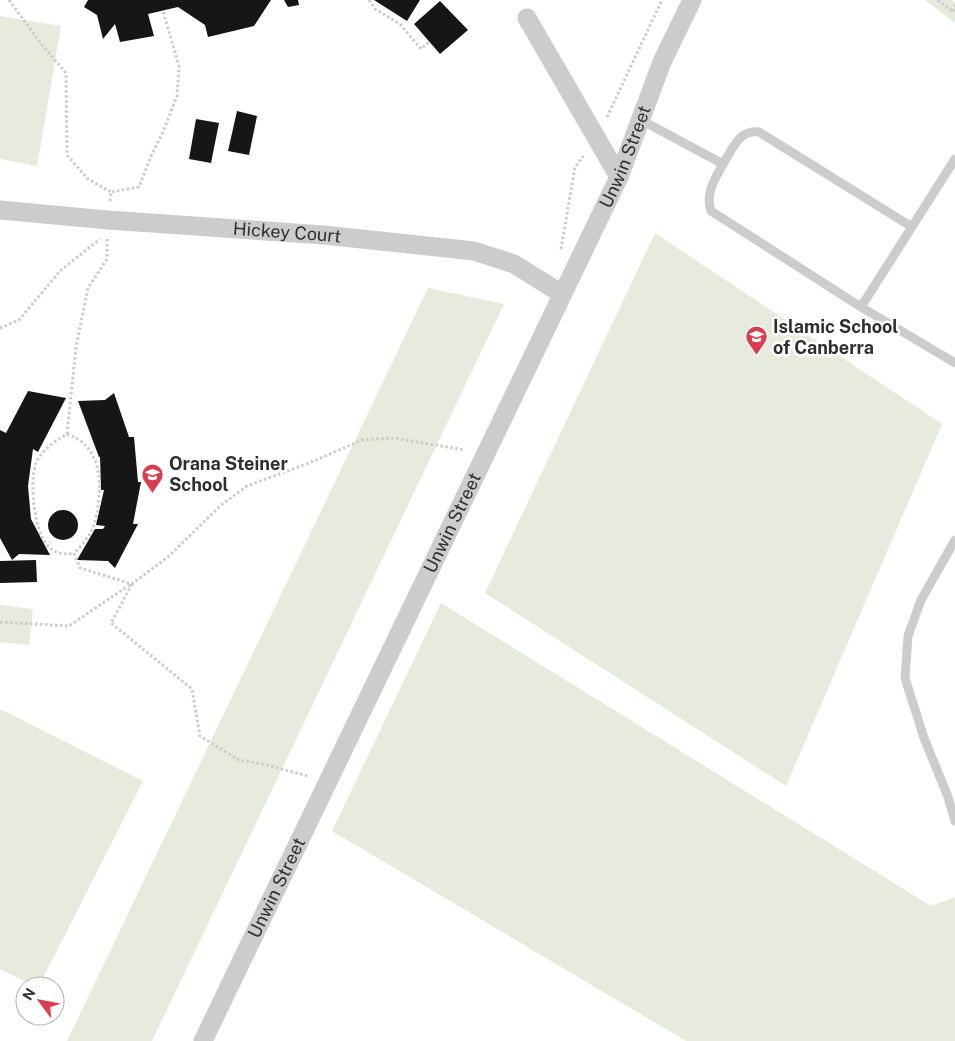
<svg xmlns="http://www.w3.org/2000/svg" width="955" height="1041" viewBox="0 0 955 1041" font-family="'Public Sans',sans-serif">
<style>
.green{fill:#e6ebde}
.building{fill:#161616}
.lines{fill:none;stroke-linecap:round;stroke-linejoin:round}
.path{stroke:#ccc;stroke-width:3;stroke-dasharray:2.5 2.5;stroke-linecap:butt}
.service{stroke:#ccc;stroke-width:9}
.minor{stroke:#ccc;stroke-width:19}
.labels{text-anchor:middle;stroke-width:5;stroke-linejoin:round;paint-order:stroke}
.street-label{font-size:18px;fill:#2f2f2f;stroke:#fff}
.poi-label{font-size:18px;font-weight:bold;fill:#2f2f2f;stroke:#fff;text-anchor:start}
</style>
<rect width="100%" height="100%" fill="#fff"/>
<path class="green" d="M925,0H952L955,2V23Z
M0,16L61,26L37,166L0,159Z
M655,233L942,424L786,786L485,593Z
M428,288L504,304L152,1041H67Z
M441,603L931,906L955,897V1041H686L332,831Z
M0,605L33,609L29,645L0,642Z
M0,709L143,781L39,986H35L0,969Z"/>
<path class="building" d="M88,0H271L254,26L208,37L205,25L178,7L148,14L154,36L120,42L115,24L103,39L97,15L84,7Z
M284,0H298L299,5L288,7Z
M374,0H420L407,21Z
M440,1L468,30L440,54L414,24Z
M237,111L257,116L249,155L228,151Z
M196,119L219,123L211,163L189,159Z
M28,391L66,398L38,452L33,449L28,486L31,519L50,555L19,554L12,560L0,538V430L6,433Z
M114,393L129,437H134L138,482H141L133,524H138L115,568L108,561L77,560L95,529H103L105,526L96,525L104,490H101L100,457H99L78,401L105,400Z
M48 525a15 15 0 1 1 30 0a15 15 0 1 1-30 0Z
M36,560L37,582L0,583V561Z"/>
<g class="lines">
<path class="path" d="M9,0L39,41L66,73L67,155L88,179L111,192
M369,0L375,9L400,24L421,49L429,42
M938,0L952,11H955
M952,11L955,5
M607,117L662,0
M110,201L111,192L139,187L151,156L163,132L177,96L179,66L163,11
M107,239V259L88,288L76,347L67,434C55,441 42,450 36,463C29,482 34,532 48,546C55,554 64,555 74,553L80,568L132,584L169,556L220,506L247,486L309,463L362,440L394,438L465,450
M561,249L575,167L584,155
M0,328L19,320L60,271L100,239
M67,434C99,445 102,477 98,506C97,515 95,524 91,532C86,541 80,547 74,553
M132,584L111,623L192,689L200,736L239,760L263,764L308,776
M0,622L69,626L131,584"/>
<path class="service" d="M641,120L723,164C715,179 705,193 711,211L861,307L955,159
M723,164C732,150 739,129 759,132L912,227
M861,307L955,363
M955,540L921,600L908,636L905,678L924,738L948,797L955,821"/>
<g class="minor">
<path d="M527,18L619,177"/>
<path id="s1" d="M0,210L108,220L324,235L474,251L514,264L562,294"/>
<path id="s2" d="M203,1041L619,177L662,62L692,0"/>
</g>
</g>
<defs>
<symbol id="school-pin" viewBox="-11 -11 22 30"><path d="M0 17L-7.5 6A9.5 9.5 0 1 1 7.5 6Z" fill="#d93e50" stroke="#fff"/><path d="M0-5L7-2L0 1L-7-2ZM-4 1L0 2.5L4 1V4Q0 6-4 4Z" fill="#fff"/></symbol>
</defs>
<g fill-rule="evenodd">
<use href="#school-pin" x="744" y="324" width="25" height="34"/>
<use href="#school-pin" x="140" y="462" width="25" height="34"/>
</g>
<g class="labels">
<g class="street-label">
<text dy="6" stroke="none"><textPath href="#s2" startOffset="980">Unwin Street</textPath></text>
<text dy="6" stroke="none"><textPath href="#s1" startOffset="288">Hickey Court</textPath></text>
<text dy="6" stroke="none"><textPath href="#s2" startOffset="575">Unwin Street</textPath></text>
<text dy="6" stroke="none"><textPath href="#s2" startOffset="170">Unwin Street</textPath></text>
</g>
<g class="poi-label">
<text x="773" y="333">Islamic School<tspan x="773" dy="21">of Canberra</tspan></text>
<text x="169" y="470">Orana Steiner<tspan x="169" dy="21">School</tspan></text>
</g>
</g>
<g transform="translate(40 1001) rotate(302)"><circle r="24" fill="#ffffff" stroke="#acacac"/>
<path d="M0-4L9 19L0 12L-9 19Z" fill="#d93e50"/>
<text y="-8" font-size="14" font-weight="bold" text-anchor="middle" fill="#2f2f2f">N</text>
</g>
</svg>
